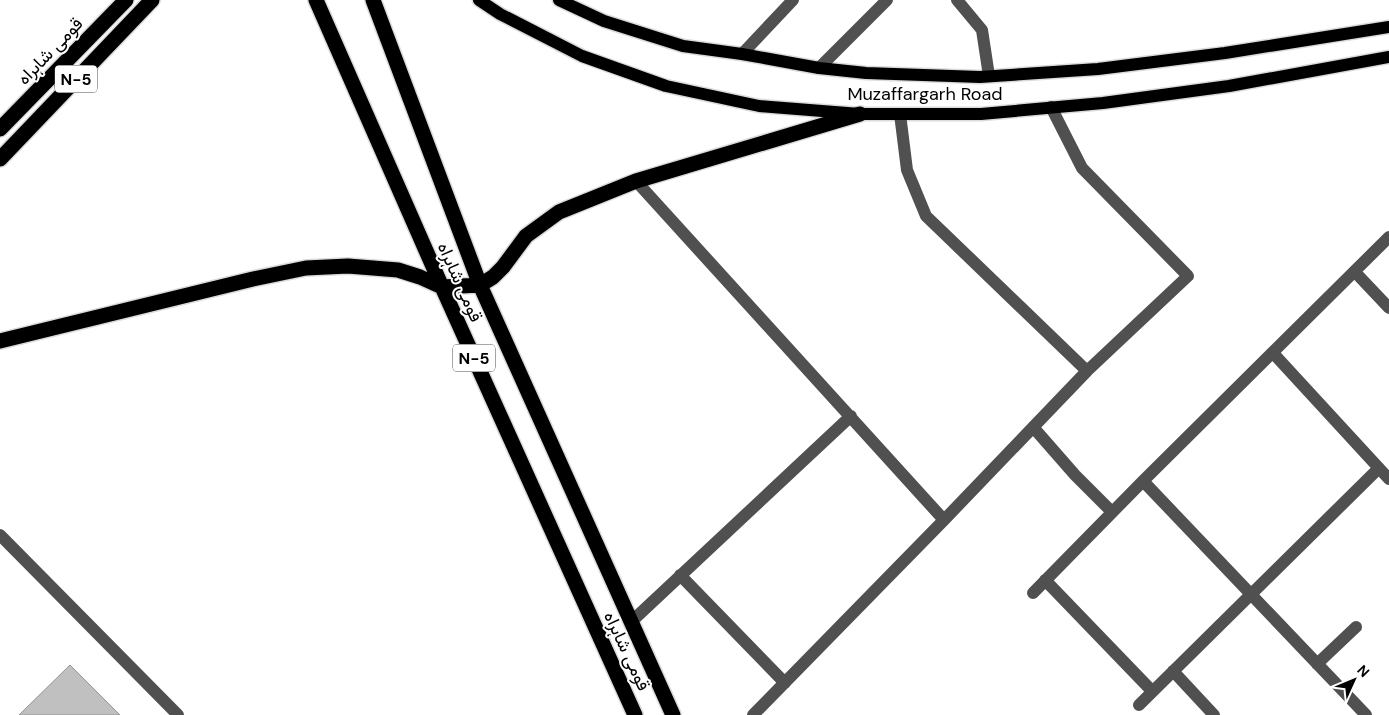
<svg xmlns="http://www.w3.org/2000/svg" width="1389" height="715" viewBox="0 0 1389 715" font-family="'DM Sans',Vazirmatn,sans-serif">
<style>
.building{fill:#c0c0c0;stroke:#949494}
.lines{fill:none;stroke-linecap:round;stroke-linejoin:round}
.major-casing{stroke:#dbdbdb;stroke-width:15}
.highway-casing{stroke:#dbdbdb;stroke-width:18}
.minor{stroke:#505050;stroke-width:12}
.major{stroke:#000;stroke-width:12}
.highway{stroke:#000;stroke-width:15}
.labels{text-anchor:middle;stroke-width:4;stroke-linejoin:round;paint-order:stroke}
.shield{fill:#fff;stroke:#4c4c4c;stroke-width:1}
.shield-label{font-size:16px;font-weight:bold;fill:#000}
.street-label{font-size:18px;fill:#000;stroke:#fff}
</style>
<rect width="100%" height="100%" fill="#fff"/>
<path class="building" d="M70,665L120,715H19Z"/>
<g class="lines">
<defs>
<path id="major" d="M479,0L500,14L582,56L666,86L759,106L860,114H981L1103,103L1229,86L1389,57
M559,0L604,21L683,46L742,54L819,68L866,73L980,77L1098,69L1225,53L1389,27"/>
<path id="highway" d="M316,0L442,287L635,715
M373,0L480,285L673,715
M0,129L126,0
M0,159L152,0
M0,341L253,279L306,268L348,266L398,270L420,277L442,287L480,285L493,277L503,267L526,236L559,212L636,181L860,114"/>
</defs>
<use href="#major" class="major-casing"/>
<use href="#highway" class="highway-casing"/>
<path class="minor" d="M957,0L982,30L989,76
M742,54L793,0
M819,68L887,0
M900,114L907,170L926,216L1087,371
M636,181L944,520
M1355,272L1389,308
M1273,353L1389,479
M1033,427L1075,475L1112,512
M1143,481L1366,715
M0,535L178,715
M680,575L785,683
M1045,580L1152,691
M1033,593L1143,481L1389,237
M632,621L851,416
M1317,664L1356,627
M1173,671L1214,715
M1139,705L1379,468
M753,715L944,520L1087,371L1188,276L1082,168L1051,107"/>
<use href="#major" class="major"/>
<use href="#highway" class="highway"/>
</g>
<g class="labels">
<g class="shield">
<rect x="55" y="65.5" width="42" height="27" rx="4"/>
<rect x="453" y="344.5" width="42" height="27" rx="4"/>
</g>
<g class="shield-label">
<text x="76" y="85">N-5</text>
<text x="474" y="364">N-5</text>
</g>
<g class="street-label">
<text transform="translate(50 51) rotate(-46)" y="6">قومی شاہراہ</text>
<text x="925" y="100">Muzaffargarh Road</text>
<text transform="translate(460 282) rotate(66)" y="6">قومی شاہراہ</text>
<text transform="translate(627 651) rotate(65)" y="6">قومی شاہراہ</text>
</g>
</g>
<g transform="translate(1354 680) rotate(46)" stroke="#ffffff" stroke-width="4" paint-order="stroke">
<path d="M0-4L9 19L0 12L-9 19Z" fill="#000000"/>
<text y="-8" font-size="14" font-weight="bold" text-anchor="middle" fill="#000000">N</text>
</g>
</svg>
